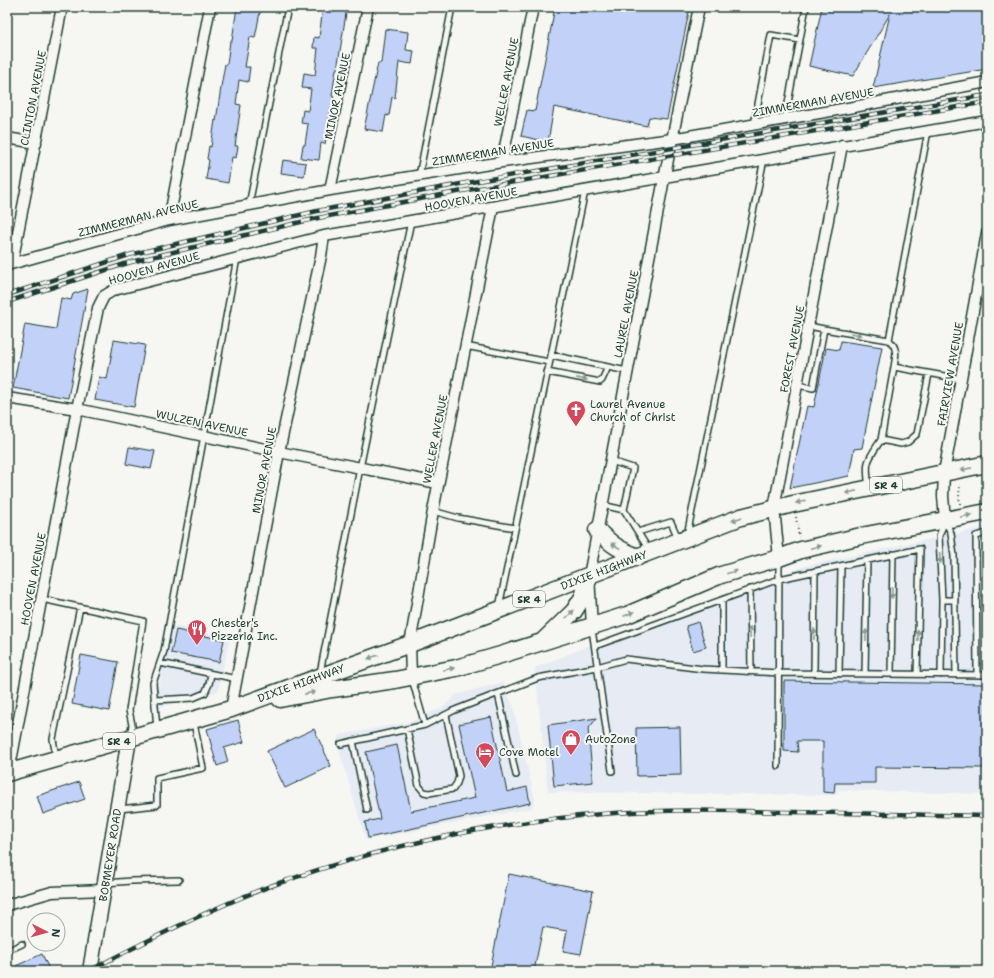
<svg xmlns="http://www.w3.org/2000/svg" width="994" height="978" viewBox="0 0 994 978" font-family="'Shantell Sans',sans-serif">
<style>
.built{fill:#e6ebf4}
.building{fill:#c2d1f8;stroke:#1f3d34}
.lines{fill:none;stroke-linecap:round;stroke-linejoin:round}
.lane-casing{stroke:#1f3d34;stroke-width:8}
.street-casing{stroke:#1f3d34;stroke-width:13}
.secondary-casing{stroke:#1f3d34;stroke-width:17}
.primary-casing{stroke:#1f3d34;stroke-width:19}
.path{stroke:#1f3d34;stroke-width:2;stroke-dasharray:1 3;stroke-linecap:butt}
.lane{stroke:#f6f6f2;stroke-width:5}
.street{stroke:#f6f6f2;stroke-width:10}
.secondary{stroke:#f6f6f2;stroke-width:14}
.primary{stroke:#f6f6f2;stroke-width:16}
.rail-casing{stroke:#1f3d34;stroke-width:4.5}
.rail{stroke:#f6f6f2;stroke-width:3;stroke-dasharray:9;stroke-linecap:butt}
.oneway{fill:#8a9a93}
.labels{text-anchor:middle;stroke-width:4;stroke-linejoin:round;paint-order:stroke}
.shield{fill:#f6f6f2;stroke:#60746d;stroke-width:1}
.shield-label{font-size:10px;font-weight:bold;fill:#1f3d34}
.street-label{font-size:11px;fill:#1f3d34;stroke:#f6f6f2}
.poi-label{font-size:11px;fill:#1f3d34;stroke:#f6f6f2;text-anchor:start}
</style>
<rect width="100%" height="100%" fill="#f6f6f2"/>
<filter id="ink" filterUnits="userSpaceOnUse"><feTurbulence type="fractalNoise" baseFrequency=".025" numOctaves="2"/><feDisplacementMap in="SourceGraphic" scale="8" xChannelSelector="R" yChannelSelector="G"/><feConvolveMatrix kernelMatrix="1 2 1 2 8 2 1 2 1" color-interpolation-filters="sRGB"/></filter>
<g filter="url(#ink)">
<path class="built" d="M987,527V794L838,790L836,795L548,792L535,668L637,626L805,566Z
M173,626L227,637L229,642L218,691L153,709Z
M503,682L513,706L535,800L532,808L366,840L337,743L340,735L409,722L442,708L456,695Z"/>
<path class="building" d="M237,7H261L255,38L250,37L245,67H250L248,82L239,80L236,104L241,105L235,146H238L236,158L232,157L228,183L206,179L209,160L207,159L209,146L211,147L215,120L216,121L222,81L225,64H227L230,41H232Z
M323,7H347L340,51L337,69H336L332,96L334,97L332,109H331L325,144L321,143L319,160L301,158L303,145H305L308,124L301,123L303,110L308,111L311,89L302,88L304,73L315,75L318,48H313L314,37L319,38Z
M555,7H690L667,119L649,117L647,126L554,107L548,142L521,136L527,110L535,111Z
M822,7H987V69L873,88L890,14L853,76L809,66Z
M385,29L408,32L406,50L414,51L412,64L399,62L395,98L392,97L389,116L386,115L383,132L364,129L378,63H381Z
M283,160L306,163L304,176L281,173Z
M88,289L68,398L13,388L25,324L56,329L61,298L71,300L73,294Z
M114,340L145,345L134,407L95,400L99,377L107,379Z
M841,341L882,347L862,448L854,449L849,476L790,488L807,406L814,407L826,348L839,350Z
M129,447L155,451L151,469L126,464Z
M698,622L706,647L693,651L686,626Z
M176,630L224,640L219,662L171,653Z
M81,655L118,662L109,711L72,704Z
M784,681L987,684V768L875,767V783H835L834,793L823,792V741H797L798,752L784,751Z
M491,717L507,792L527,787L530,803L368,838L365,822L380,819L366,752L397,745L411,811L475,798L459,724Z
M597,718L588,729L593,782L554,786L548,725Z
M238,720L244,742L224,748L228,762L217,766L207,729Z
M680,727L681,775L637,776L636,728Z
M314,729L331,766L285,788L267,751Z
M79,782L85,799L43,814L37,796Z
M509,874L593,891L581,954L563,951L567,931L543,927L534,971H490Z
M42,954L50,971H7V970Z"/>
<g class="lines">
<defs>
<path id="lane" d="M785,119L806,7
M754,125L771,35L800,40
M419,176L452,7
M249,205L288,7
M824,329L889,340C898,348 896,356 894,367
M889,340L928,131
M465,346L549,362
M551,355L627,371
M547,372L600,382L602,380L608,367
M929,374L917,434L908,442L901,444L881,440L894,367L961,379
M798,385L813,388L824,329L809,326
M869,487C865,461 867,461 881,440
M602,505L624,510L633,468L611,461
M624,510L649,550
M433,511L458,518L515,528
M946,523L951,533L954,556L956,675
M638,532L671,522L678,538
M687,535L764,159
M750,589L751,671
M42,599L143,621L129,710L132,725L130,735
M942,600H955
M499,607L585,191
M592,629L612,771
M595,646L779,579L920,549L917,674
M160,663L237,679
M722,670V600
M320,673L360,468L411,221
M814,673L815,571
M839,674L841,566
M865,674L867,560
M891,674L893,554
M941,675L942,600L939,536L944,523
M977,675L976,536L987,533
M412,679L425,725
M498,694L516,775
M154,700L193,698L205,693L209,684L211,674
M157,728L153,683L164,651L237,258
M407,729L419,786L424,792L429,793L453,789L457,783L459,776L446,715
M353,741L367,810
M341,744L425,725L455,710L538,678L597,667L626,659L703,669L779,673L987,675
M56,757L53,739L80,607
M778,766L779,559
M119,809L157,805V778L203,768L194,723
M106,883L131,881L179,880
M7,951L22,944"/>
<path id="street" d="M7,138L36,143
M502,162L533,7
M330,190L368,7
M169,220L210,7
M12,263L62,7
M7,265L169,220L330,190L502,162L672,139L848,108L987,82
M7,398L77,409L279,452L438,483
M945,520L943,496L944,473L987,233
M779,558L774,508L842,145
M592,626L589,576L663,184L699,7
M411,676L410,644L433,511L493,207
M231,709L279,452L321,256L324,236
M9,772L77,409L98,308L104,296L114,290L324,236L987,121
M7,905L52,892L104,890"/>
<path id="secondary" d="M90,971L129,739"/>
<path id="primary" d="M597,530C612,545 618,549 638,557
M544,640L574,611L583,597L589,576
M280,699L332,689L395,680L456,668L504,654L627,615L721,575L779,558L801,550L861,536L987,512
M7,773L231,709L410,644L741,517L793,504L987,464"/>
</defs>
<use href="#lane" class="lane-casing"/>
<use href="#street" class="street-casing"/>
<use href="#secondary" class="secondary-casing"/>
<use href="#primary" class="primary-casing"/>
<path class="path" d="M960,504L959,495L960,484
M796,517L799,537"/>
<use href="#lane" class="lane"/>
<use href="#street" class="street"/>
<use href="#secondary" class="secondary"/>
<use href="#primary" class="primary"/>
<defs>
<path id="rail" d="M7,295L129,255L317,211L466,183L987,95
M7,302L131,262L318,218L468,190L987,102
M89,971C122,953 155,937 189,921C221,906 254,891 288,880C393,843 504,821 615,813C674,809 733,811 792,812C857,813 922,815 987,816"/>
</defs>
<use href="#rail" class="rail-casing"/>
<use href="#rail" class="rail"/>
</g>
<defs><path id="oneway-solid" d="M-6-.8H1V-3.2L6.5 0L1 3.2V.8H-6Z"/></defs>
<g class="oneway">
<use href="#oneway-solid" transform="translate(856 334) rotate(10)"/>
<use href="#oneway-solid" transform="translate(582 379) rotate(11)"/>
<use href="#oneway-solid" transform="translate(966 469) rotate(169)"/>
<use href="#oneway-solid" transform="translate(851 492) rotate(169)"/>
<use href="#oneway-solid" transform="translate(801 502) rotate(168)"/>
<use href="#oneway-solid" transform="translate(966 516) rotate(-11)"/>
<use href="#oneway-solid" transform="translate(737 519) rotate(160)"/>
<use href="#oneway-solid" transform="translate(616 546) rotate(-148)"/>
<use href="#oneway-solid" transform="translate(816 547) rotate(-13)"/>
<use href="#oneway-solid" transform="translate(940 558) rotate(86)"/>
<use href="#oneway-solid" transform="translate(732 572) rotate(-16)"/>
<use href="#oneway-solid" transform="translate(892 593) rotate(91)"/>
<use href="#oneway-solid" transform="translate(570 614) rotate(-45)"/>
<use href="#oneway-solid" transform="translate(629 614) rotate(-22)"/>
<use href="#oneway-solid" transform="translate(750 632) rotate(-90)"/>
<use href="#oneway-solid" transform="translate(814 634) rotate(-89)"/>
<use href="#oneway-solid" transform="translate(866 635) rotate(-89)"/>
<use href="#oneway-solid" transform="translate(918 635) rotate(-89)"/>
<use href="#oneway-solid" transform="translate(373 657) rotate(160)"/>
<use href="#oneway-solid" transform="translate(449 669) rotate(-12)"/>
<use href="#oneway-solid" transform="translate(310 693) rotate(-11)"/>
</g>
</g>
<defs>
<symbol id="church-pin" viewBox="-11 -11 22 30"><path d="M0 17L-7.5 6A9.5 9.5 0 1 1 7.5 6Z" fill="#d1495b" stroke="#f6f6f2"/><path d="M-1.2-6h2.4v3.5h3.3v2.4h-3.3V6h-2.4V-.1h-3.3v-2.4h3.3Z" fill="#fff"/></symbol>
<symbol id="restaurant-pin" viewBox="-11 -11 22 30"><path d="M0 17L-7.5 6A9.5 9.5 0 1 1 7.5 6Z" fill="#d1495b" stroke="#f6f6f2"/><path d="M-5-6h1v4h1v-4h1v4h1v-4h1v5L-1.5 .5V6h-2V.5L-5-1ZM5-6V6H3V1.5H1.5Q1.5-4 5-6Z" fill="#fff"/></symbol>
<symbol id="shop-pin" viewBox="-11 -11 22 30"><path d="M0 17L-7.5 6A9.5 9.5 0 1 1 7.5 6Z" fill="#d1495b" stroke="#f6f6f2"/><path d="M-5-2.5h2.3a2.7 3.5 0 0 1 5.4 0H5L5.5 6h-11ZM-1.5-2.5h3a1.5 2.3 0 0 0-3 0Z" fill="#fff"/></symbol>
<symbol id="hotel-pin" viewBox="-11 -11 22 30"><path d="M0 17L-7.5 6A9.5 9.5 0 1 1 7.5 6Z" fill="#d1495b" stroke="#f6f6f2"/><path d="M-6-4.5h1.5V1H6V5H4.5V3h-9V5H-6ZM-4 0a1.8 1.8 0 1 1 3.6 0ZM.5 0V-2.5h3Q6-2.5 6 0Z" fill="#fff"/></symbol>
</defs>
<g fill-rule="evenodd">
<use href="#church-pin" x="565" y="399" width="22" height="30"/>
<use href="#restaurant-pin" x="186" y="618" width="22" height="30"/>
<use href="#shop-pin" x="560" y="728" width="22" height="30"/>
<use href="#hotel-pin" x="474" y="741" width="22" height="30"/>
</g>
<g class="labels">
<g class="shield">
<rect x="870" y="477" width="32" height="16" rx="3"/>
<rect x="513" y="591" width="32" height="16" rx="3"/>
<rect x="103" y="733" width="32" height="16" rx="3"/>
</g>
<g class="shield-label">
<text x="886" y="489">SR 4</text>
<text x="529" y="603">SR 4</text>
<text x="119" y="745">SR 4</text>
</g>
<g class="street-label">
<text transform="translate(506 82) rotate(-79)" y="4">WELLER AVENUE</text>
<text transform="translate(337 96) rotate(-78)" y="4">MINOR AVENUE</text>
<text transform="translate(33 98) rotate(-79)" y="4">CLINTON AVENUE</text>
<text transform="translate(813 102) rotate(-10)" y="4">ZIMMERMAN AVENUE</text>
<text transform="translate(493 152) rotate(-9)" y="4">ZIMMERMAN AVENUE</text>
<text transform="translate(471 199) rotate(-10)" y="4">HOOVEN AVENUE</text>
<text transform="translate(138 218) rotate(-14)" y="4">ZIMMERMAN AVENUE</text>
<text transform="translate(154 268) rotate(-16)" y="4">HOOVEN AVENUE</text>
<text transform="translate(626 314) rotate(-79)" y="4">LAUREL AVENUE</text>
<text transform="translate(792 349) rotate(-79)" y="4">FOREST AVENUE</text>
<text transform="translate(950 374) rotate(-80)" y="4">FAIRVIEW AVENUE</text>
<text transform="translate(202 423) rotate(12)" y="4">WULZEN AVENUE</text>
<text transform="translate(435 439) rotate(-79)" y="4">WELLER AVENUE</text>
<text transform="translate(264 470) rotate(-79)" y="4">MINOR AVENUE</text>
<text transform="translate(604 570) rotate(-21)" y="4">DIXIE HIGHWAY</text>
<text transform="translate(33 579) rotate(-79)" y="4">HOOVEN AVENUE</text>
<text transform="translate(301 683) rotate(-20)" y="4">DIXIE HIGHWAY</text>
<text transform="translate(110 855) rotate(-81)" y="4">BOBMEYER ROAD</text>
</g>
<g class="poi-label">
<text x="590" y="408">Laurel Avenue<tspan x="590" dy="13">Church of Christ</tspan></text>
<text x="211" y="627">Chester's<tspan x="211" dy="13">Pizzeria Inc.</tspan></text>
<text x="585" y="743">AutoZone</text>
<text x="499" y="756">Cove Motel</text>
</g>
</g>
<rect width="994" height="978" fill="none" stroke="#f6f6f2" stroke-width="24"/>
<rect x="12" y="12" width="970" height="954" fill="none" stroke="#1f3d34" stroke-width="1.5" filter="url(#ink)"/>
<g transform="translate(46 932) rotate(96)"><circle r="19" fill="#f6f6f2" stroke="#a0aca6"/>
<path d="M0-3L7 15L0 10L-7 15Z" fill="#d1495b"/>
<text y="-6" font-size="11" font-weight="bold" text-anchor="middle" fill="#1f3d34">N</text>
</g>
</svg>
